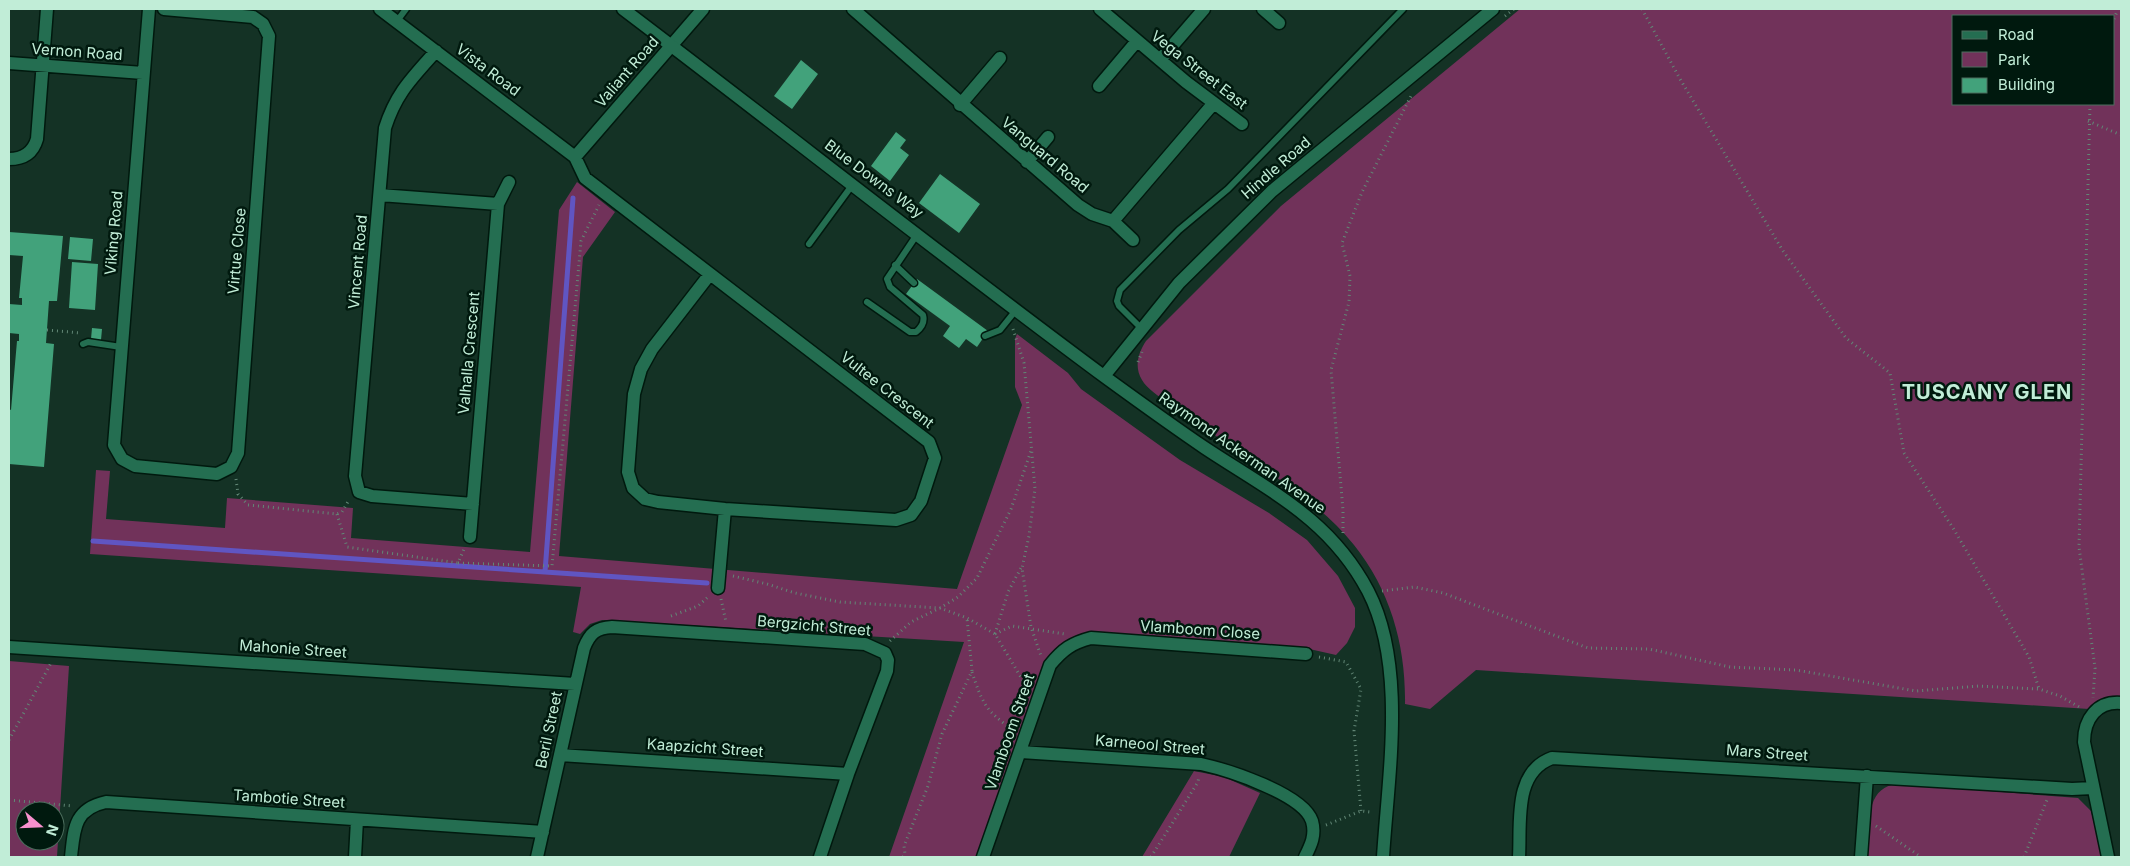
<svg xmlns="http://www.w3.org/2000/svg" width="2130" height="866" viewBox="0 0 2130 866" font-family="Inter,sans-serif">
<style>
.green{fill:#71325a;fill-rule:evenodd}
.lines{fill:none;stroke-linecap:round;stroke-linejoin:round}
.stream{stroke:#6055c2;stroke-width:5}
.building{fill:#42a27b}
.service-casing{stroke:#00190e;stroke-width:9}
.minor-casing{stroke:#00190e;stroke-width:15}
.tertiary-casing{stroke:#00190e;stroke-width:15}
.path{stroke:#628776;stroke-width:3;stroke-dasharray:1 4;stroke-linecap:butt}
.service{stroke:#246e51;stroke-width:6}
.minor{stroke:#246e51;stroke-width:12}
.tertiary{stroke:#246e51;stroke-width:12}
.labels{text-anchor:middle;stroke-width:5;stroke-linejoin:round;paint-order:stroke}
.street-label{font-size:15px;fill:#c1edd7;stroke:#00190e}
.district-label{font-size:20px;font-weight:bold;letter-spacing:1px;fill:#c1edd7;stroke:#00190e}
</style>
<rect width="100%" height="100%" fill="#143225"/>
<path class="green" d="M1520,9H2121V697L2102,699L2089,709L1476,670L1430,709L1405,704C1406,647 1391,591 1354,545C1318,500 1266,472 1220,439C1214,435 1209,429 1203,424C1187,412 1152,397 1142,380C1134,367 1138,353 1146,341L1281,206ZM1954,16H2114V104H1954Z
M577,182L615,212L583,257L559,556L957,589L1022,405L1015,387V339L1017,334L1068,373L1081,389L1180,460L1269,513L1307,540L1338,576L1355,608V627L1347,643L1336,655L1305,648L1091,632C1067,638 1051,647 1041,670L976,857H889L964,642L602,620L590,624L580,634L573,632L581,587L90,554L96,470L110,471L106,519L225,528L227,498L353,508L351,538L530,552L559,210Z
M9,661L69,666L57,857H9ZM25,811H55V841H25Z
M1194,771L1224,777L1260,793L1229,857H1142Z
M1898,784L2078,798L2091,811L2102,857H1868C1869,832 1863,786 1898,784Z"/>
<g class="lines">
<path class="stream" d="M93,541L707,583
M545,572L573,198"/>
</g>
<path class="building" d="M801,60L818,74L792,109L774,96Z
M896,132L906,140L900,148L909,155L890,181L871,166Z
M940,174L980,204L959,233L919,203Z
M9,232L63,236L57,301H49L46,343L54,344L44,467L9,464V409L11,410L17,341H19V334L9,333V304L22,305V298H19L23,256L9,255Z
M70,237L93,239L91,261L68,259Z
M72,262L98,264L95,310L69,308Z
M917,279L988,331L977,347L966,339L959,348L943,336L950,326L906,294Z
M92,328L102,329L101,340L91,339Z"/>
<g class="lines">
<defs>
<path id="service" d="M397,21L406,9
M809,244L853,184
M895,265L914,283
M867,302L910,332H916C921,328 925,322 923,315L890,287L887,279L918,233
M1142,329L1119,306L1117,301L1120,290L1179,230L1228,189L1403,9
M985,336L1000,330L1016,310
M83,344L88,342L121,347"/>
<path id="minor" d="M149,9L114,445L122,459L135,466L217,474L231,467L238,453L269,36L263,24L253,17L164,9
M380,9L575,157L585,178L929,442L935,458L921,501L911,515L896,520L725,509L658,502L645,499L633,488L628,472L634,394L641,369L652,349L710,274
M853,9L1078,205L1092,214L1113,221L1133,240
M1100,9L1186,82L1242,124
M1263,9L1279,23
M436,51C412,78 396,93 385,128L355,476L359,492L372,496L473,504
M1160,60L1204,9
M9,63L143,73
M1099,86L1137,41
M960,105L1000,58
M575,157L703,9
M9,159C23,159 33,153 37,139L47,9
M1027,162L1048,137
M380,195L498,204
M1113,221L1213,104
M470,537L498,204L509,182
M718,588L725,509
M9,647L575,684
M1021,752L1201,764C1228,770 1303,794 1312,821C1316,835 1311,845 1305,857
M560,755L848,774
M71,857C74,829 74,809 106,802L543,832
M355,857L357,820
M537,857L584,648C590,633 596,628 612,627L865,644L885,653L888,660L887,671L848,774L820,857
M983,857L1050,665C1063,649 1072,643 1091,638L1306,654
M1519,857C1521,823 1513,772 1552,758L2072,789L2093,788
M1861,857L1867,776
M2108,857L2084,742C2084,719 2097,701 2121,703"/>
<path id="tertiary" d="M623,9C784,131 943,257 1105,377C1138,401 1171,425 1205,448C1270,491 1330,519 1368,591C1407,666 1388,776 1383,857
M1104,376L1179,283L1272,191L1493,9"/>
</defs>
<use href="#service" class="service-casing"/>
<use href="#minor" class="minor-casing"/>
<use href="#tertiary" class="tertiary-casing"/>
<path class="path" d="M1642,9L1680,79L1783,251L1846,338L1890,373L1904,453L1953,528L2029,657L2039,689
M1505,16L1514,9
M2114,19L2118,9
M2090,104L2079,547L2095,668L2093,698
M2088,121L2121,135
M1013,329L1024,363L1035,489L1029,536L1022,568L1031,627L1041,656
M47,330L81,333
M1138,362L1142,352
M236,479L238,494L248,505L337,514L342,512L349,500
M337,514L347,547L458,563L465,547
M1343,533V510L1331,370L1349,302L1350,276L1342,243L1362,192L1411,96
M458,563L552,566L581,241L599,205
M733,576L767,584L795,593L840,602L940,608L958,597L977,578L1011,509L1032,448
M1382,591L1414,587L1443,593L1588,648L1649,649L1730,667L1796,670L1916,691L1979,686L2039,689L2060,696L2081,708
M721,599L726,622
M671,616L698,606L709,596
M995,634L1012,626L1065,634
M995,634L1008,592L1021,568
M890,641L911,622L940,608L967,618L995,634L1028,689
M1319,657L1346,662L1361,689L1354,731L1361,811
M972,672C982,703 986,711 1013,730
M9,740L51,663
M9,800L73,806
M1326,825L1361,811L1370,812
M1876,826L1921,857
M903,857L905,854L904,846L928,786L942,734L972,671L967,618
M1151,857L1198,782L1199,776
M2024,857L2047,800"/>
<use href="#service" class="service"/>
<use href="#minor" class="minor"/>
<use href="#tertiary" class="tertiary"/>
</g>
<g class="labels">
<g class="street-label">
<text transform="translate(77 52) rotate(4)" y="5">Vernon Road</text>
<text transform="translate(488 70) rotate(37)" y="5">Vista Road</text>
<text transform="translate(1199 70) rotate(38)" y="5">Vega Street East</text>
<text transform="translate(627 72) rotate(-49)" y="5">Valiant Road</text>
<text transform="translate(1045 155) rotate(40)" y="5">Vanguard Road</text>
<text transform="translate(1276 168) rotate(-41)" y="5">Hindle Road</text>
<text transform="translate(874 179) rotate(37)" y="5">Blue Downs Way</text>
<text transform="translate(114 233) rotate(-85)" y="5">Viking Road</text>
<text transform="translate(237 251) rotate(-85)" y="5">Virtue Close</text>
<text transform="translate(358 262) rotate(-85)" y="5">Vincent Road</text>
<text transform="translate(469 353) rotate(-85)" y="5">Valhalla Crescent</text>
<text transform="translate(887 390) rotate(38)" y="5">Vultee Crescent</text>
<text transform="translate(1242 453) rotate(35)" y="5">Raymond Ackerman Avenue</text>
<text transform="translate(814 626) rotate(5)" y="5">Bergzicht Street</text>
<text transform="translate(1200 630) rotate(4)" y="5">Vlamboom Close</text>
<text transform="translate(293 649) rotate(4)" y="5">Mahonie Street</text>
<text transform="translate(549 730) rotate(-78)" y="5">Beril Street</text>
<text transform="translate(1010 732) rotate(-71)" y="5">Vlamboom Street</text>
<text transform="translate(1150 745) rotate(5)" y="5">Karneool Street</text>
<text transform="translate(705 748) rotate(4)" y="5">Kaapzicht Street</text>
<text transform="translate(1767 753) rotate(4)" y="5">Mars Street</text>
<text transform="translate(289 799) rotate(4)" y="5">Tambotie Street</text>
</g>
<g class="district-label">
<text x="1987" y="399">TUSCANY GLEN</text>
</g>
</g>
<rect width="2130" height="866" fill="none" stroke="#c1edd7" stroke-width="20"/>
<rect x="1952" y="15" width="162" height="90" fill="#00190e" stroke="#4d6e5e"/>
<rect x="1962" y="31" width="25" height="8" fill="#246e51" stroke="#4d6e5e"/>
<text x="1998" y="40" font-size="15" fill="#c1edd7">Road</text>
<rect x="1962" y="52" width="25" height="15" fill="#71325a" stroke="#4d6e5e"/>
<text x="1998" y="65" font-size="15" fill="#c1edd7">Park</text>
<rect x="1962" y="78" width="25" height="15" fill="#42a27b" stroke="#4d6e5e"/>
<text x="1998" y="90" font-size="15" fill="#c1edd7">Building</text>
<g transform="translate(40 826) rotate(109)"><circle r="24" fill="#00190e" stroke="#4d6e5e"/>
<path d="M0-4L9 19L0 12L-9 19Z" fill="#f790ce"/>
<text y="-8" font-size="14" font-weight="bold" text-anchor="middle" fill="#c1edd7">N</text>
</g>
</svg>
